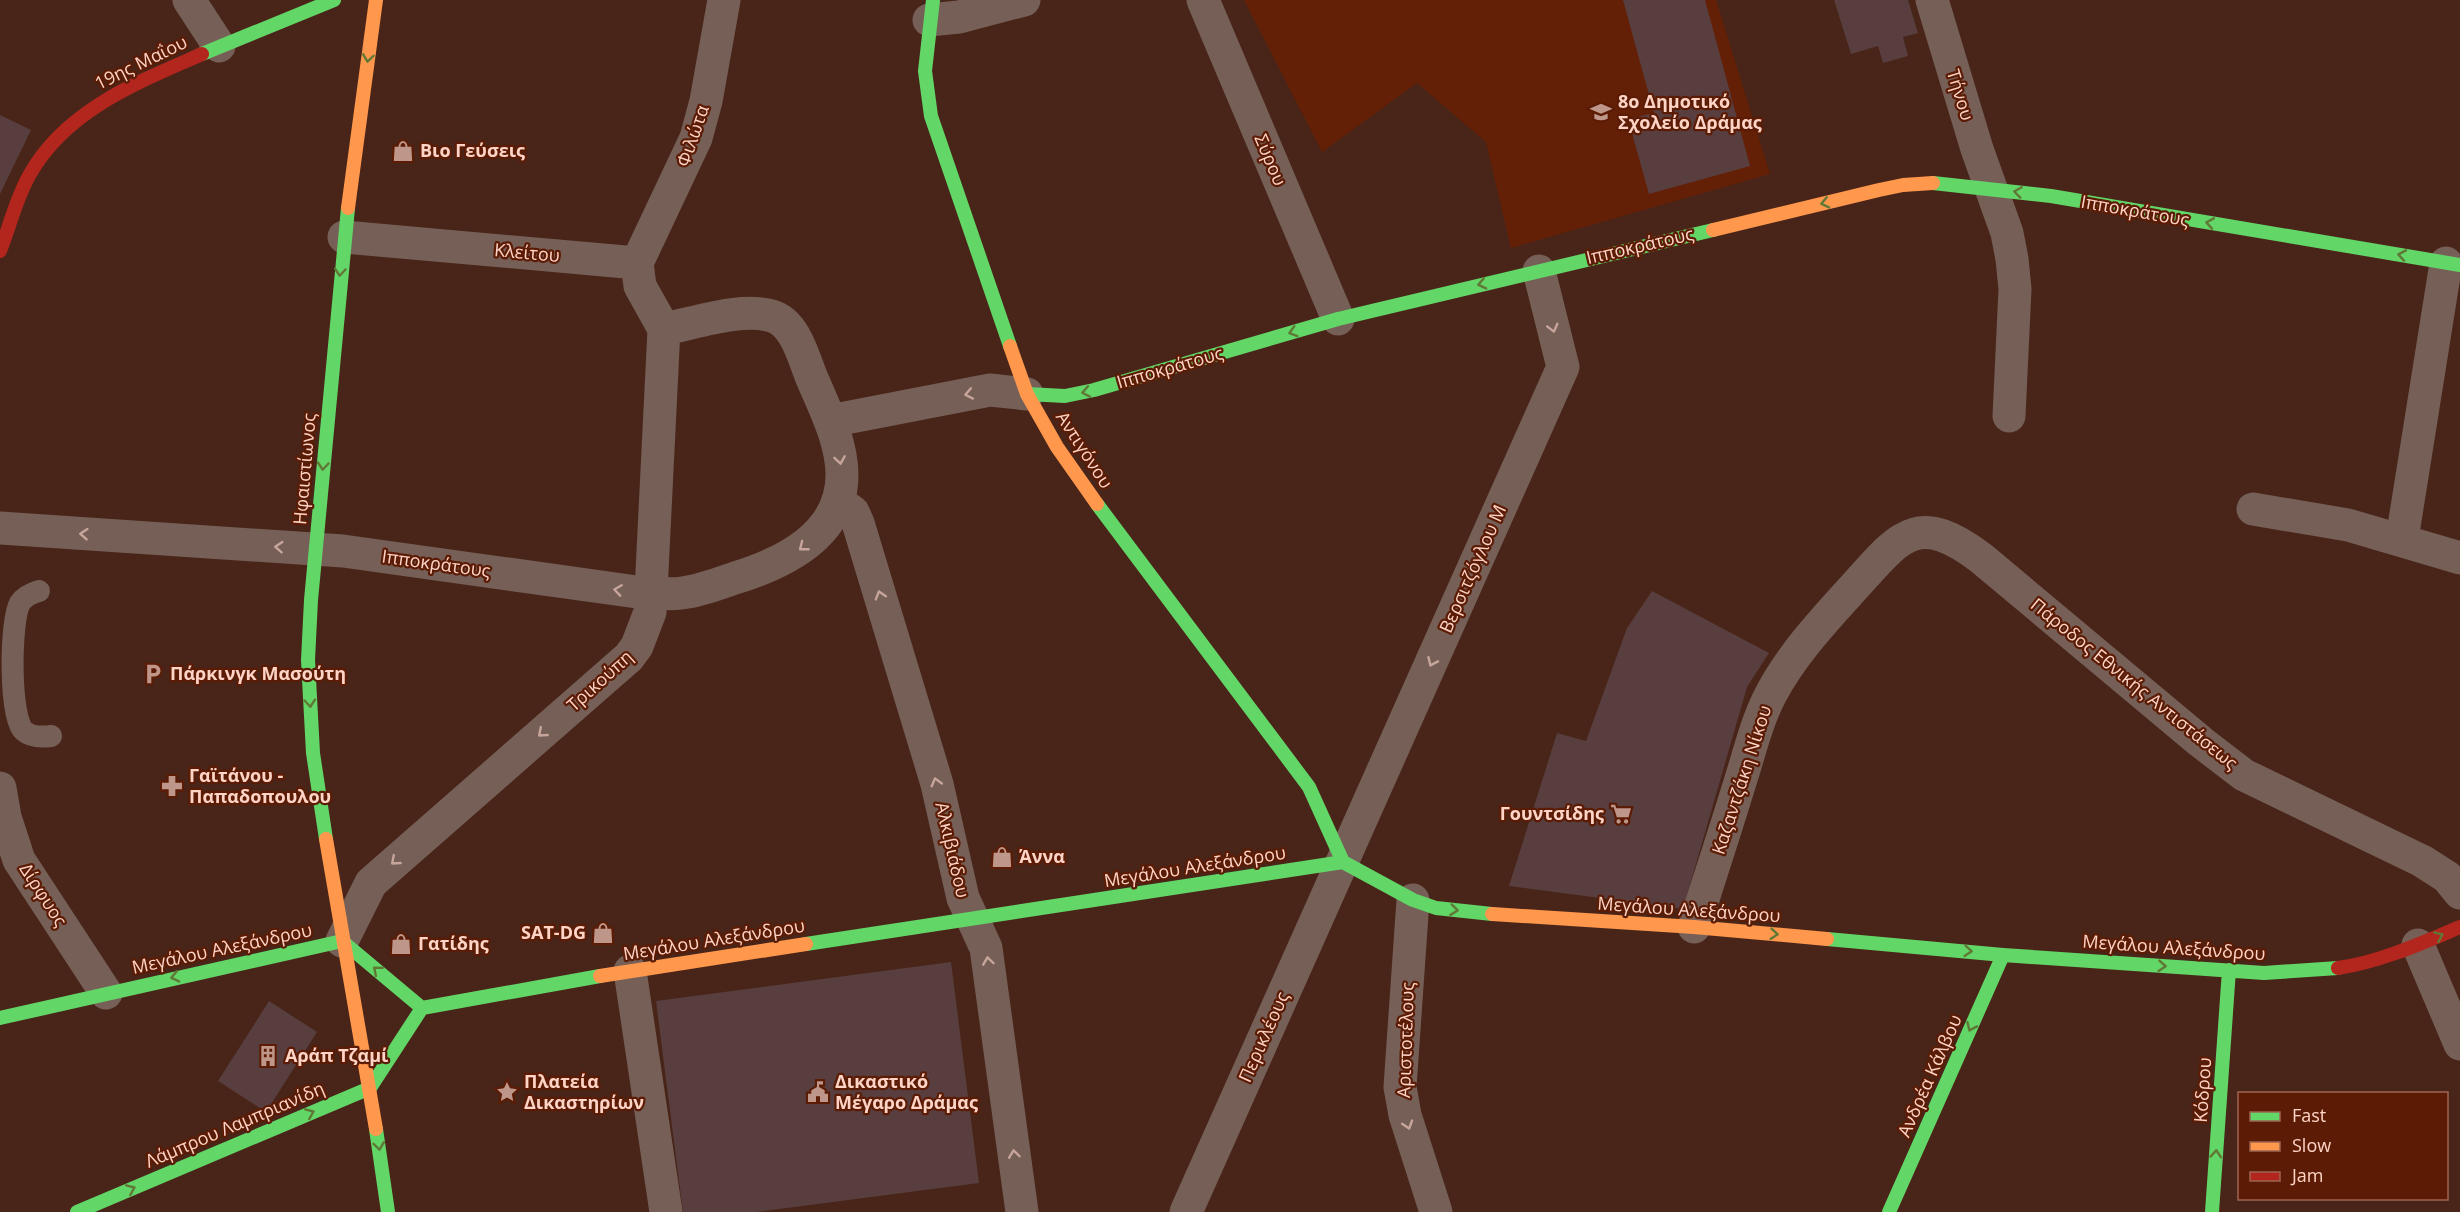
<svg xmlns="http://www.w3.org/2000/svg" width="2460" height="1212" viewBox="0 0 2460 1212" font-family="'Open Sans',sans-serif">
<style>
.built{fill:#642006}
.building{fill:#583e3e}
.lines{fill:none;stroke-linecap:round;stroke-linejoin:round}
.lane{stroke:#755f57;stroke-width:22}
.street{stroke:#755f57;stroke-width:33}
.fast{stroke:#63d668;stroke-width:14}
.slow{stroke:#ff974d;stroke-width:14}
.jam{stroke:#b3261e;stroke-width:14}
.oneway{stroke:#607836}
.oneway2{stroke:#c7a59a}
.labels{text-anchor:middle;stroke-width:4.5;stroke-linejoin:round;paint-order:stroke}
.street-label{font-size:18px;fill:#fed4c7;stroke:#5c1b04}
.poi-label{font-size:18px;font-weight:bold;fill:#fed4c7;stroke:#5c1b04;text-anchor:start}
</style>
<rect width="100%" height="100%" fill="#482518"/>
<path class="built" d="M1244,0H1716L1770,174L1511,248L1486,142L1417,83L1322,152Z"/>
<path class="building" d="M1623,0H1705L1750,166L1649,194L1628,119L1654,113Z
M1834,0H1908L1918,33L1903,37L1908,56L1883,63L1878,46L1851,54Z
M0,115L31,130L0,194Z
M1652,591L1769,653L1747,687L1683,909L1509,886L1557,733L1586,741L1627,628Z
M951,962L979,1183L756,1212H683L656,1001Z
M269,1001L317,1032L266,1112L218,1081Z"/>
<g class="lines">
<path class="lane" d="M39,591C32,593 24,597 20,603C10,620 9,719 24,731C31,737 43,737 51,736"/>
<path class="street" d="M189,0L219,46
M1203,0L1338,319
M1932,0L1977,149L2007,233L2012,259L2015,289L2009,416
M929,20L959,17L1024,0
M344,237L637,263L640,286L664,329
M637,263L696,138L706,101L724,0
M830,421L990,390L1027,394
M838,501L853,512L858,523L937,784L963,898L986,948L1022,1212
M2253,509L2348,525L2460,558
M0,528L343,551L637,592C652,593 667,595 682,593C700,591 718,584 735,578C784,563 842,535 842,475C842,441 824,407 811,376C803,356 795,323 772,316C741,307 696,323 664,329
M2402,539L2446,263
M0,788L5,817L19,860L106,993
M1413,900L1400,1087L1405,1115L1436,1212
M1694,927C1710,877 1726,828 1741,779C1750,751 1757,720 1771,694C1792,654 1825,619 1855,586C1900,536 1917,510 1981,558L2201,742L2244,775L2422,861L2447,877L2460,893
M342,941L371,883L629,657L637,646L650,612L664,329
M2418,945L2460,1044
M630,971L666,1212
M1186,1212L1563,367L1539,271"/>
<path class="fast" d="M933,0L925,71L931,116L1010,346
M202,54L334,0
M1933,183L2051,196L2460,265
M1027,394L1065,396L1094,390L1338,319L1713,230
M1097,504L1309,787L1343,862
M326,839L313,753L308,660L311,600L348,208
M1827,939L2003,955L2264,973L2338,968
M806,944L1343,862L1413,900L1436,908L1492,914
M0,1018L342,941L422,1008L600,976
M370,1088L422,1008
M376,1129L388,1212
M77,1212L370,1088
M1889,1212L2003,955
M2212,1212L2229,970"/>
<path class="slow" d="M348,208L376,0
M1713,230L1879,190L1903,185L1933,183
M1010,346L1027,394L1057,447L1097,504
M326,839L376,1129
M1492,914L1694,927L1827,939
M600,976L806,944"/>
<path class="jam" d="M0,251C10,226 16,198 30,174C66,110 138,82 202,54
M2338,968C2380,962 2422,943 2460,927"/>
</g>
<defs><path id="oneway-chevron" d="M-2-3.5L2.5 0L-2 3.5" fill="none" stroke-width="1.6" stroke-linecap="round" stroke-linejoin="round" transform="scale(1.5)"/></defs>
<g class="oneway">
<use href="#oneway-chevron" transform="translate(368 58) rotate(98)"/>
<use href="#oneway-chevron" transform="translate(2018 192) rotate(-172)"/>
<use href="#oneway-chevron" transform="translate(1825 203) rotate(167)"/>
<use href="#oneway-chevron" transform="translate(2210 223) rotate(-170)"/>
<use href="#oneway-chevron" transform="translate(2402 255) rotate(-170)"/>
<use href="#oneway-chevron" transform="translate(340 272) rotate(95)"/>
<use href="#oneway-chevron" transform="translate(1482 284) rotate(167)"/>
<use href="#oneway-chevron" transform="translate(1293 332) rotate(164)"/>
<use href="#oneway-chevron" transform="translate(1086 392) rotate(169)"/>
<use href="#oneway-chevron" transform="translate(323 466) rotate(95)"/>
<use href="#oneway-chevron" transform="translate(310 703) rotate(85)"/>
<use href="#oneway-chevron" transform="translate(1454 910) rotate(7)"/>
<use href="#oneway-chevron" transform="translate(1774 934) rotate(5)"/>
<use href="#oneway-chevron" transform="translate(2439 936) rotate(-24)"/>
<use href="#oneway-chevron" transform="translate(1968 951) rotate(5)"/>
<use href="#oneway-chevron" transform="translate(2162 966) rotate(4)"/>
<use href="#oneway-chevron" transform="translate(377 970) rotate(-140)"/>
<use href="#oneway-chevron" transform="translate(175 977) rotate(167)"/>
<use href="#oneway-chevron" transform="translate(1971 1027) rotate(114)"/>
<use href="#oneway-chevron" transform="translate(310 1113) rotate(-23)"/>
<use href="#oneway-chevron" transform="translate(379 1146) rotate(82)"/>
<use href="#oneway-chevron" transform="translate(2216 1154) rotate(-86)"/>
<use href="#oneway-chevron" transform="translate(131 1189) rotate(-23)"/>
</g>
<g class="oneway2">
<use href="#oneway-chevron" transform="translate(1553 328) rotate(76)"/>
<use href="#oneway-chevron" transform="translate(969 394) rotate(169)"/>
<use href="#oneway-chevron" transform="translate(840 460) rotate(81)"/>
<use href="#oneway-chevron" transform="translate(84 534) rotate(-176)"/>
<use href="#oneway-chevron" transform="translate(279 547) rotate(-176)"/>
<use href="#oneway-chevron" transform="translate(803 547) rotate(142)"/>
<use href="#oneway-chevron" transform="translate(618 590) rotate(-172)"/>
<use href="#oneway-chevron" transform="translate(880 595) rotate(-107)"/>
<use href="#oneway-chevron" transform="translate(1432 662) rotate(114)"/>
<use href="#oneway-chevron" transform="translate(542 733) rotate(139)"/>
<use href="#oneway-chevron" transform="translate(936 782) rotate(-105)"/>
<use href="#oneway-chevron" transform="translate(395 861) rotate(139)"/>
<use href="#oneway-chevron" transform="translate(988 961) rotate(-98)"/>
<use href="#oneway-chevron" transform="translate(1408 1125) rotate(72)"/>
<use href="#oneway-chevron" transform="translate(1014 1154) rotate(-98)"/>
</g>
<defs>
<symbol id="school-bare" viewBox="-9 -9 18 18"><path d="M0-5L7-2L0 1L-7-2ZM-4 1L0 2.5L4 1V4Q0 6-4 4Z" fill="#be978a" stroke="#5c1b04" stroke-width="2.5" paint-order="stroke"/></symbol>
<symbol id="shop-bare" viewBox="-9 -9 18 18"><path d="M-5-2.5h2.3a2.7 3.5 0 0 1 5.4 0H5L5.5 6h-11ZM-1.5-2.5h3a1.5 2.3 0 0 0-3 0Z" fill="#be978a" stroke="#5c1b04" stroke-width="2.5" paint-order="stroke"/></symbol>
<symbol id="parking-bare" viewBox="-9 -9 18 18"><path d="M-3.5-5.5H1a3.5 3.5 0 0 1 0 7H-1V5.5H-3.5ZM-1-3.4V-.6H.8a1.4 1.4 0 0 0 0-2.8Z" fill="#be978a" stroke="#5c1b04" stroke-width="2.5" paint-order="stroke"/></symbol>
<symbol id="pharmacy-bare" viewBox="-9 -9 18 18"><path d="M-2-6h4v4h4v4h-4v4h-4v-4h-4v-4h4Z" fill="#be978a" stroke="#5c1b04" stroke-width="2.5" paint-order="stroke"/></symbol>
<symbol id="supermarket-bare" viewBox="-9 -9 18 18"><path d="M-6-5.5h2.5l.6 2H6L4.5 2H-2.5L-4.4-4H-6ZM-1.5 3.2a1.3 1.3 0 1 0 .1 0ZM3 3.2a1.3 1.3 0 1 0 .1 0Z" fill="#be978a" stroke="#5c1b04" stroke-width="2.5" paint-order="stroke"/></symbol>
<symbol id="building-bare" viewBox="-9 -9 18 18"><path d="M-4-6H4V6H1V3H-1V6H-4ZM-2.5-4.3h1.7v1.8h-1.7ZM.8-4.3h1.7v1.8H.8ZM-2.5-1h1.7V.8h-1.7ZM.8-1h1.7V.8H.8Z" fill="#be978a" stroke="#5c1b04" stroke-width="2.5" paint-order="stroke"/></symbol>
<symbol id="sight-bare" viewBox="-9 -9 18 18"><path d="M0-6L1.8-2.2L6-1.7L2.9 1.2L3.7 5.4L0 3.3L-3.7 5.4L-2.9 1.2L-6-1.7L-1.8-2.2Z" fill="#be978a" stroke="#5c1b04" stroke-width="2.5" paint-order="stroke"/></symbol>
<symbol id="civic-bare" viewBox="-9 -9 18 18"><path d="M-.6-6.5H3V-4.5H.6V-3L4-1V1h2V6H-6V1h2V-1L-.6-3ZM-1.2 2.5V6h2.4V2.5Z" fill="#be978a" stroke="#5c1b04" stroke-width="2.5" paint-order="stroke"/></symbol>
</defs>
<g fill-rule="evenodd">
<use href="#school-bare" x="1586" y="97" width="30" height="30"/>
<use href="#shop-bare" x="388" y="136" width="30" height="30"/>
<use href="#parking-bare" x="138" y="659" width="30" height="30"/>
<use href="#pharmacy-bare" x="157" y="771" width="30" height="30"/>
<use href="#supermarket-bare" x="1606" y="799" width="30" height="30"/>
<use href="#shop-bare" x="987" y="842" width="30" height="30"/>
<use href="#shop-bare" x="588" y="918" width="30" height="30"/>
<use href="#shop-bare" x="386" y="929" width="30" height="30"/>
<use href="#building-bare" x="253" y="1041" width="30" height="30"/>
<use href="#sight-bare" x="492" y="1077" width="30" height="30"/>
<use href="#civic-bare" x="803" y="1077" width="30" height="30"/>
</g>
<g class="labels">
<g class="street-label">
<text transform="translate(141 63) rotate(-26)" y="6">19ης Μαΐου</text>
<text transform="translate(1960 95) rotate(73)" y="6">Τήνου</text>
<text transform="translate(693 136) rotate(-71)" y="6">Φιλώτα</text>
<text transform="translate(1270 160) rotate(67)" y="6">Σύρου</text>
<text transform="translate(2135 211) rotate(10)" y="6">Ιπποκράτους</text>
<text transform="translate(1640 246) rotate(-13)" y="6">Ιπποκράτους</text>
<text transform="translate(527 253) rotate(5)" y="6">Κλείτου</text>
<text transform="translate(1170 368) rotate(-16)" y="6">Ιπποκράτους</text>
<text transform="translate(1084 450) rotate(57)" y="6">Αντιγόνου</text>
<text transform="translate(305 469) rotate(-85)" y="6">Ηφαιστίωνος</text>
<text transform="translate(436 564) rotate(8)" y="6">Ιπποκράτους</text>
<text transform="translate(1473 569) rotate(-66)" y="6">Βερσιτζόγλου Μ</text>
<text transform="translate(600 681) rotate(-42)" y="6">Τρικούπη</text>
<text transform="translate(2134 684) rotate(39)" y="6">Πάροδος Εθνικής Αντιστάσεως</text>
<text transform="translate(1742 780) rotate(-72)" y="6">Καζαντζάκη Νίκου</text>
<text transform="translate(952 850) rotate(77)" y="6">Αλκιβιάδου</text>
<text transform="translate(1195 867) rotate(-9)" y="6">Μεγάλου Αλεξάνδρου</text>
<text transform="translate(43 895) rotate(57)" y="6">Δίρφυος</text>
<text transform="translate(1689 910) rotate(4)" y="6">Μεγάλου Αλεξάνδρου</text>
<text transform="translate(714 940) rotate(-9)" y="6">Μεγάλου Αλεξάνδρου</text>
<text transform="translate(2174 948) rotate(4)" y="6">Μεγάλου Αλεξάνδρου</text>
<text transform="translate(222 949) rotate(-12)" y="6">Μεγάλου Αλεξάνδρου</text>
<text transform="translate(1264 1037) rotate(-66)" y="6">Περικλέους</text>
<text transform="translate(1406 1040) rotate(-88)" y="6">Αριστοτέλους</text>
<text transform="translate(1930 1076) rotate(-66)" y="6">Ανδρέα Κάλβου</text>
<text transform="translate(2203 1090) rotate(-86)" y="6">Κόδρου</text>
<text transform="translate(235 1125) rotate(-23)" y="6">Λάμπρου Λαμπριανίδη</text>
</g>
<g class="poi-label">
<text x="1618" y="108">8ο Δημοτικό<tspan x="1618" dy="21">Σχολείο Δράμας</tspan></text>
<text x="420" y="157">Βιο Γεύσεις</text>
<text x="170" y="680">Πάρκινγκ Μασούτη</text>
<text x="189" y="782">Γαϊτάνου -<tspan x="189" dy="21">Παπαδοπουλου</tspan></text>
<text x="1604" y="820" text-anchor="end">Γουντσίδης</text>
<text x="1019" y="863">Άννα</text>
<text x="586" y="939" text-anchor="end">SAT-DG</text>
<text x="418" y="950">Γατίδης</text>
<text x="285" y="1062">Αράπ Τζαμί</text>
<text x="524" y="1088">Πλατεία<tspan x="524" dy="21">Δικαστηρίων</tspan></text>
<text x="835" y="1088">Δικαστικό<tspan x="835" dy="21">Μέγαρο Δράμας</tspan></text>
</g>
</g>
<rect x="2238" y="1092" width="210" height="108" fill="#5c1b04" stroke="#9d6552" stroke-width="1.5"/>
<rect x="2250" y="1112" width="30" height="9" fill="#63d668" stroke="#9d6552" stroke-width="1.5"/>
<text x="2292" y="1122" font-size="18" fill="#fed4c7">Fast</text>
<rect x="2250" y="1142" width="30" height="9" fill="#ff974d" stroke="#9d6552" stroke-width="1.5"/>
<text x="2292" y="1152" font-size="18" fill="#fed4c7">Slow</text>
<rect x="2250" y="1172" width="30" height="9" fill="#b3261e" stroke="#9d6552" stroke-width="1.5"/>
<text x="2292" y="1182" font-size="18" fill="#fed4c7">Jam</text>
</svg>
